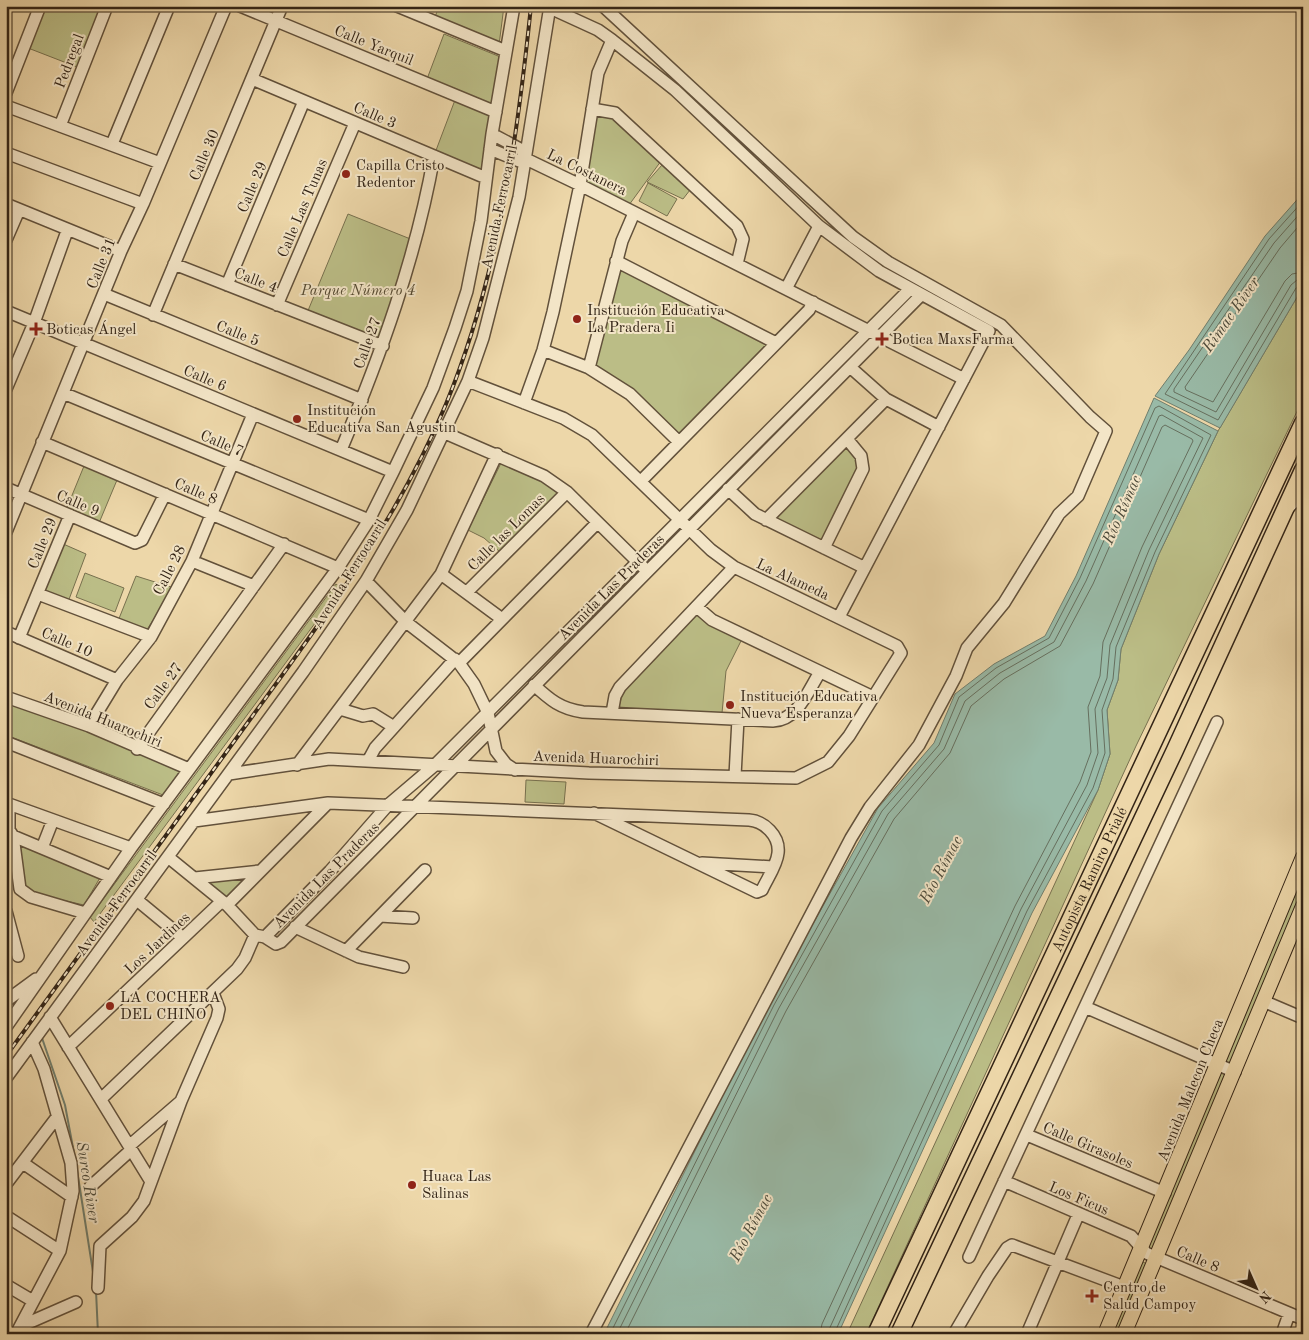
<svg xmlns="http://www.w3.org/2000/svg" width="1309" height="1340" viewBox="0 0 1309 1340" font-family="'Old Standard TT',serif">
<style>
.green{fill:#bbbd86;stroke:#77704e}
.water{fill:#99baa7;stroke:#707e6d}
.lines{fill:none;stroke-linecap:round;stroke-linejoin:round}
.shore{stroke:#666f5e;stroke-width:1}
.stream{stroke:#707e6d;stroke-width:2}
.minor-casing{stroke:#62513b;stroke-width:14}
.major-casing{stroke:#332416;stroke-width:16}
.highway-casing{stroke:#332416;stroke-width:19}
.minor{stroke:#f3e5c7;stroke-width:11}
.major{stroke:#edd7a9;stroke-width:14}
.highway{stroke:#edd7a9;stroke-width:16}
.rail-casing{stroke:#332416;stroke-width:4}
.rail{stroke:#f3e5c7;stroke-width:2;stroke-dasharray:5.5;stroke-linecap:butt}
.poi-dot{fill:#8f2418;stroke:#f3e5c7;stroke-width:2}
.labels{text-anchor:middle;stroke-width:4;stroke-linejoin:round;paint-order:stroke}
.street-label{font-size:15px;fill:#332416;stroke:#f3e5c7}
.poi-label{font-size:15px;fill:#332416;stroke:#f3e5c7;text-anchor:start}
.park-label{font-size:15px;font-style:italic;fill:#554a32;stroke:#f3e5c7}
.water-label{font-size:16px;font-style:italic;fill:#4c4a3a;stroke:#f3e5c7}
</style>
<rect width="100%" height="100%" fill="#edd7a9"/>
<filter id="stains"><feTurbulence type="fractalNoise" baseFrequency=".004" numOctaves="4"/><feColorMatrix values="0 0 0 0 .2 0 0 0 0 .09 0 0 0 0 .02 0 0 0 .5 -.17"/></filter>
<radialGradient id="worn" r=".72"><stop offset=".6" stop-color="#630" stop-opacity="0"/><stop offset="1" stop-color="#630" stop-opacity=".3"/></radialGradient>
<path class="green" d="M46,6H102L77,67L28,48Z
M439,6H504L499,45L435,17Z
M444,34L503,58L493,107L427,79Z
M455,100L492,117L482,171L435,153Z
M595,113L613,119L661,161L629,205L586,183Z
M662,165L690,190L683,199L647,182Z
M648,183L677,199L667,216L639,201Z
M348,214L413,240L381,341L307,313Z
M624,269L764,339L766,347L683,431L678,433L631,390L595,367L618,271Z
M1303,287V399L1136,746L866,1334H847L1098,790L1110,754L1107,710L1118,680L1121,649L1159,554L1218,431Z
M846,445L857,458L859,466L823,542L775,520V517Z
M502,461L541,480L559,493L500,552L484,538L468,530Z
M84,466L117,480L99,523L66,510Z
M61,543L86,554L68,602L44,592Z
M85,573L124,588L115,612L76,597Z
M136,576L174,588L146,631L118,621Z
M336,584L341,588L94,922L90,917Z
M697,613L742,639L726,671L722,713L618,710L624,688Z
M6,702L78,727L180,771L163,795L6,735Z
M526,780L566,782L564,804L525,802Z
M18,844L101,876L84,905L31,893L24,887Z
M1303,864V899L1233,1065L1224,1064Z
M251,875L226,899L201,879Z
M1221,1072L1227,1075L1155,1250L1147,1247Z
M1139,1260L1149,1265L1120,1334H1108Z"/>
<path class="water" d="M1303,193V287L1220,428L1155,396L1189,350L1265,236Z
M1154,398L1218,431L1159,554L1121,649L1118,680L1107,710L1110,754L1098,790L1032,913L838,1334H604L769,1002L878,808L934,743L955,694L994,664L1045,636L1076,576Z"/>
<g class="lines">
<path class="shore" d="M1303,201L1269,239L1165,394L1218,420L1296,288L1303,286
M1303,210L1274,243L1174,389V392L1216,412L1291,285L1297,280L1303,279
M1303,221L1280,248L1185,387L1186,390L1213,402L1285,281L1292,274L1303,272
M610,1334L774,1005L882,811L939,745L959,697L996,668L1049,638L1080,578L1155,408L1159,406L1211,435L1155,552L1116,647L1113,679L1102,710L1105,753L1093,788L1027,911L834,1334
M617,1334L779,1008L888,814L944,749L965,701L1000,673L1054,642L1086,581L1159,416L1162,415L1203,438L1149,550L1110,645L1107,678L1095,709L1098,753L1087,785L1021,909L827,1334
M625,1334L786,1011L894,819L950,753L971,706L1004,679L1060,646L1093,584L1162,427L1165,425L1192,439L1193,441L1142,547L1103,642L1100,676L1088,707L1091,752L1080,782L1015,906L822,1324L820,1334"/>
<path class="stream" d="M42,1038L65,1105L74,1153
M77,1170L93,1272
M96,1291L98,1334"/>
<defs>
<path id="minor" d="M240,6L496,112
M397,6L506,51
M550,8L598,30L612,40L675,90L819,226L879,271L989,331L839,617
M252,79L486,178
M6,93L40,6
M6,106L160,163
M592,109L615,113L737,226L743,239L737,264
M60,126L107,6
M492,134L522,150L526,159
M112,144L169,6
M490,149L519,161L526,159L580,185L964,379
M6,153L143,204
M6,204L121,251
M6,240L19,210
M616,261L776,343
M174,264L383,346
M227,285L304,101
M786,289L819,226
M104,294L362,400
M277,305L355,123
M6,311L393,472
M153,315L282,6
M543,350L589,368L630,394L679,442
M850,367L886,399L939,427
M589,368L622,241L634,213
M6,389L34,323L67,231
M63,393L369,520
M524,403L543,350L553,312L580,185L598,73L612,40
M445,433L544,476L567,492L643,567
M42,442L338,568
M341,450C381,354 416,258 434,156
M641,481L809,310L813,302
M6,488L135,543L142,540L165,494
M728,489L755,514L863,567
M1288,508L1297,499L1303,498
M766,520L886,399
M6,532L121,251L143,204L226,6
M824,548L863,469L861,456L847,439
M192,561L254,586
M441,574L502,619
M366,581L406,622L459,663L474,684L488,713L496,751L506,764L515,770
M467,592L567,492
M38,594L151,637
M697,607L712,620L873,697
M6,632L117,680
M19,638L70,515
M459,663L597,523
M534,685C550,700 561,709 583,712L773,721C798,720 808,691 820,672
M6,697L89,726L189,769
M340,709L363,716L373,714L394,727
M612,713L615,696L620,687L734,567
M89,726L117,680L151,637L192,561L253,414
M6,742L164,804
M137,749L284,544
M368,761L375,748L455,659
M297,765L441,574L497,454
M229,774L329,759L589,773L796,778L828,762L849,736L901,653L897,646L734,567L711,550L592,435L563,418L468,381
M735,776L738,719
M6,803L131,848
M9,804V830L13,836
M194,821L328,803L749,820C764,821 780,836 778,853C777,865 767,879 762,890L757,892L594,813
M42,848L53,820
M168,857L227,905L255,935L265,937L276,944L281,942L921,295
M702,863L773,867
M195,878L260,871
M137,900L183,938
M227,905L328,803
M6,911L18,956
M85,913L31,897L20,889L13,836L111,877
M380,916L413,918
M295,927L359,957L403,967
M265,937L330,871L388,805L435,765L910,289
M346,951L425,870
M6,1001L36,979
M1263,1001L1303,1018
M1085,1007L1235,1072
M50,1017L150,1180
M6,1027L131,848L338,568L369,520L393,472L433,388L455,328L467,291L481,221L492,134L514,6
M68,1047L222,901
M6,1078L303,672L366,581L407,510L468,381L483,338L519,197L550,6
M101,1099L237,969L245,958L255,935
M1027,1135L1165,1193
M129,1146L180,1102
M23,1163L72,1197
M1004,1181L1131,1236L1146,1253L1303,1319
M6,1184L57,1117
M90,1187L131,1150
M6,1216L60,1251
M969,1257L1217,722
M6,1285L33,1301
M98,1288L100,1246L132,1217L144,1201L181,1101L217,1018L219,1009L213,993
M28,1323L76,1302
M16,1334L60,1251L73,1191L71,1163L44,1069L32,1042
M591,1334L851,838L870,807L919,745L956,676L967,648L1004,603L1059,514L1078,496L1106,431L1090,417L1001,325L888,262L853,237L603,6
M954,1334L988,1276L1007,1248L1012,1245L1124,1287
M1027,1334L1078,1215
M1282,1334L1289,1314"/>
<path id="major" d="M1105,1334L1303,857
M1124,1334L1303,906"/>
<g id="highway">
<path id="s1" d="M876,1334L1303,423"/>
<path d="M899,1334L1175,750L1303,470"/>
</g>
</defs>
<use href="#minor" class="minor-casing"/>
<use href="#major" class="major-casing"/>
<use href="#highway" class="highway-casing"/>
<use href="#minor" class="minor"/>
<use href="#major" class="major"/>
<use href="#highway" class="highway"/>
<defs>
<path id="rail" d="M6,1056C86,946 166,835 246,725C320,623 397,522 446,404C498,278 517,141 531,6"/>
</defs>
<use href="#rail" class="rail-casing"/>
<use href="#rail" class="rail"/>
</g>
<g class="poi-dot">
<circle cx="346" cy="174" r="5"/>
<circle cx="577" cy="319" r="5"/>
<path d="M33.5 321.5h5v5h5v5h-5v5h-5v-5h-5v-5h5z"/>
<path d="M879.5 331.5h5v5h5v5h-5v5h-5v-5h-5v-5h5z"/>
<circle cx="297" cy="419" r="5"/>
<circle cx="730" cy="705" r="5"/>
<circle cx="110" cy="1006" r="5"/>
<circle cx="412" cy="1185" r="5"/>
<path d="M1089.5 1288.5h5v5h5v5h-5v5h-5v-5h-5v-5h5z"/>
</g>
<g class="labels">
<g class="street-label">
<text transform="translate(374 45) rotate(22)" y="5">Calle Yarquil</text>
<text transform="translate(69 61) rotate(-69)" y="5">Pedregal</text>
<text transform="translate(375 115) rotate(23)" y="5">Calle 3</text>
<text transform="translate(204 155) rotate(-67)" y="5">Calle 30</text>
<text transform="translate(587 172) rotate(26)" y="5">La Costanera</text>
<text transform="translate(252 187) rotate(-67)" y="5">Calle 29</text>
<text transform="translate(499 207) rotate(-78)" y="5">Avenida Ferrocarril</text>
<text transform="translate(302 208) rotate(-67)" y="5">Calle Las Tunas</text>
<text transform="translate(101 263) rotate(-68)" y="5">Calle 31</text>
<text transform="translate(256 280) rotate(21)" y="5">Calle 4</text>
<text transform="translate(238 333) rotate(22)" y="5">Calle 5</text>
<text transform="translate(367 343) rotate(-70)" y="5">Calle 27</text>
<text transform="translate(205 378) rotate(23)" y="5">Calle 6</text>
<text transform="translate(222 443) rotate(23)" y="5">Calle 7</text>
<text transform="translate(196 491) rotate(23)" y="5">Calle 8</text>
<text transform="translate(78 503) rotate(23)" y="5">Calle 9</text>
<text transform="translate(506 532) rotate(-45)" y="5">Calle las Lomas</text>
<text transform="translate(42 543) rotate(-68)" y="5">Calle 29</text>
<text transform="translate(169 570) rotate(-63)" y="5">Calle 28</text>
<text transform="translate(349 574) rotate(-58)" y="5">Avenida Ferrocarril</text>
<text transform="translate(793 579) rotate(25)" y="5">La Alameda</text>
<text transform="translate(611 587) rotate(-45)" y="5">Avenida Las Praderas</text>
<text transform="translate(67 642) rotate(23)" y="5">Calle 10</text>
<text transform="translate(163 686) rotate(-54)" y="5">Calle 27</text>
<text transform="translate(103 719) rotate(22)" y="5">Avenida Huarochiri</text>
<text transform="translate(596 758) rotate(2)" y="5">Avenida Huarochiri</text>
<text transform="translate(326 875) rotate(-45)" y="5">Avenida Las Praderas</text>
<text dy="5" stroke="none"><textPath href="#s1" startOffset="502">Autopista Ramiro Prialé</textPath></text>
<text transform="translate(116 903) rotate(-54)" y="5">Avenida Ferrocarril</text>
<text transform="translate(157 943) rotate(-43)" y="5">Los Jardines</text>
<text transform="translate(1190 1090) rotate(-68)" y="5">Avenida Malecon Checa</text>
<text transform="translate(1088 1145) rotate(23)" y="5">Calle Girasoles</text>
<text transform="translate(1079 1198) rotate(23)" y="5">Los Ficus</text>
<text transform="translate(1198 1259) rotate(23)" y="5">Calle 8</text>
</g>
<g class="poi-label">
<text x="356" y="170">Capilla Cristo<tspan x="356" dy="17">Redentor</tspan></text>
<text x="587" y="315">Institución Educativa<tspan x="587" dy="17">La Pradera Ii</tspan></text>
<text x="46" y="334">Boticas Ángel</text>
<text x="892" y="344">Botica MaxsFarma</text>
<text x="307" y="415">Institución<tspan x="307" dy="17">Educativa San Agustin</tspan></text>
<text x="740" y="701">Institución Educativa<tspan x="740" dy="17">Nueva Esperanza</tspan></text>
<text x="120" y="1002">LA COCHERA<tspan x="120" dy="17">DEL CHINO</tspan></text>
<text x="422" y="1181">Huaca Las<tspan x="422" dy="17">Salinas</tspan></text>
<text x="1103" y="1292">Centro de<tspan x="1103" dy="17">Salud Campoy</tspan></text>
</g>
<g class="park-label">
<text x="358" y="295">Parque Número 4</text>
</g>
<g class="water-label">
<text transform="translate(1230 314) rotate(-55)" y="6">Rimac River</text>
<text transform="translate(1121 509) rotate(-66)" y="6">Río Rímac</text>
<text transform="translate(940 869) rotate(-62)" y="6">Río Rímac</text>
<text transform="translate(89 1182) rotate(81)" y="6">Surco River</text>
<text transform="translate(750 1227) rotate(-62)" y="6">Río Rímac</text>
</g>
</g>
<rect width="1309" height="1340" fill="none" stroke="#edd7a9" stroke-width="25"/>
<rect x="8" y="8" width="1294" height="1325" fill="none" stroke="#332416" stroke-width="2.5"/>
<rect x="12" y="12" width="1284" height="1315" fill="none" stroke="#332416"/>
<g transform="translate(1256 1288) rotate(135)" stroke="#f3e5c7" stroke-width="4" paint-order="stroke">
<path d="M0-4L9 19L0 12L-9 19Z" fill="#332416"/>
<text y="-8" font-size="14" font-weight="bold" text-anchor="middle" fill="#332416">N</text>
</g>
<rect width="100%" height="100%" filter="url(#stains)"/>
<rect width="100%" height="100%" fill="url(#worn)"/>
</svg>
